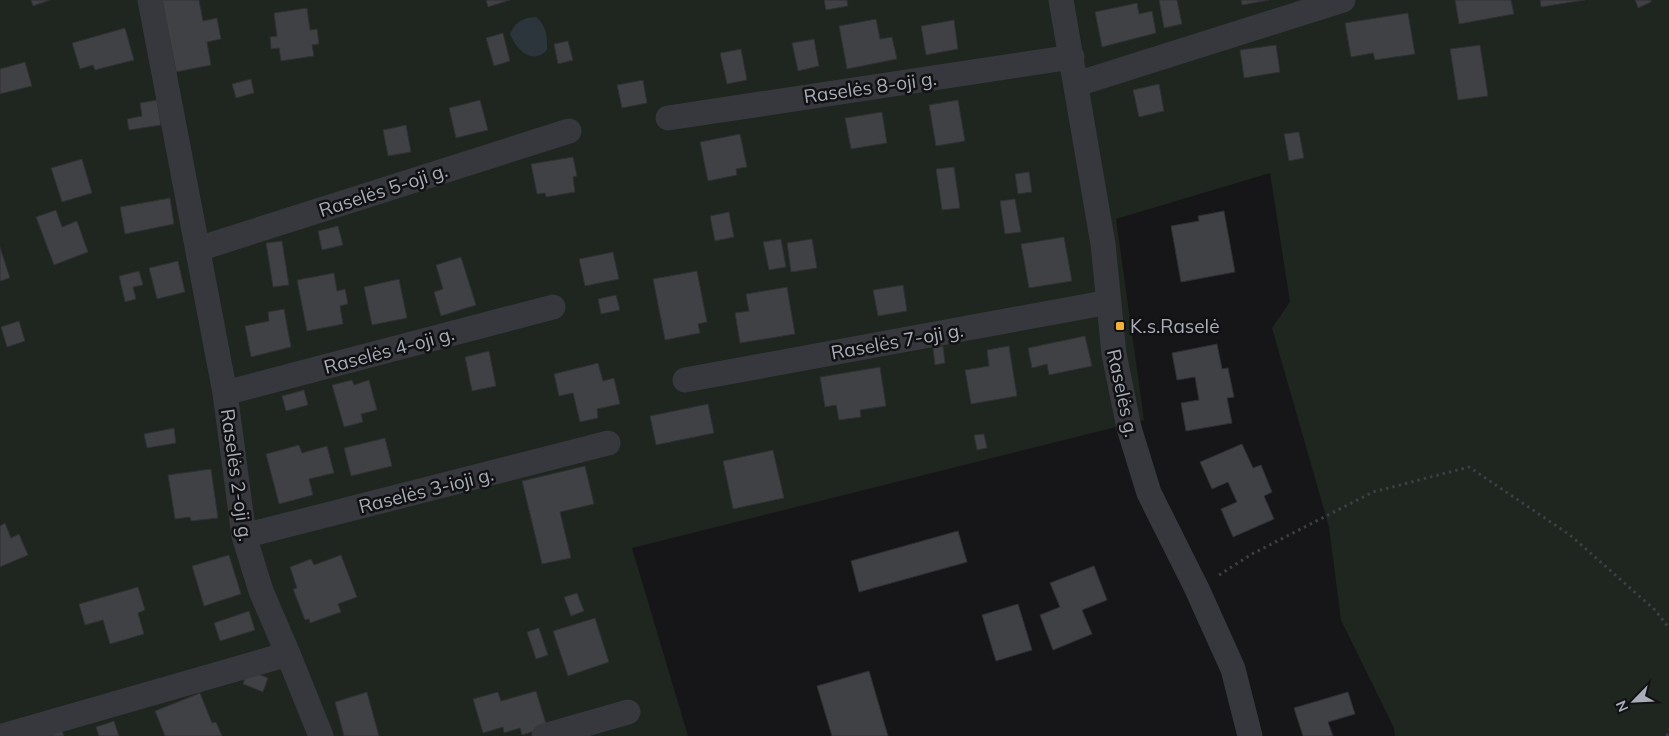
<svg xmlns="http://www.w3.org/2000/svg" width="1669" height="736" viewBox="0 0 1669 736" font-family="Mulish,sans-serif">
<style>
.green{fill:#1e261f}
.water{fill:#2c353c}
.building{fill:#404145;stroke:#303034}
.lines{fill:none;stroke-linecap:round;stroke-linejoin:round}
.path{stroke:#3d3f44;stroke-width:3;stroke-dasharray:2.5 4;stroke-linecap:butt}
.street{stroke:#37383d;stroke-width:25}
.poi-dot{fill:#f2b134;stroke:#111113;stroke-width:2}
.labels{text-anchor:middle;stroke-width:5;stroke-linejoin:round;paint-order:stroke}
.street-label{font-size:19px;fill:#a8adb8;stroke:#111113}
.poi-label{font-size:19px;fill:#a8adb8;stroke:#111113;text-anchor:start}
</style>
<rect width="100%" height="100%" fill="#161618"/>
<path class="green" d="M0,0H1669V736H1395L1394,728L1341,620L1329,527L1272,328L1290,302L1270,173L1116,219L1144,420L632,548L688,736H0Z"/>
<path class="water" d="M536,17C547,26 547,37 547,50C532,66 516,49 510,34C516,21 523,18 536,17Z"/>
<path class="building" d="M31,0H50L33,6Z
M162,0H199L203,21L217,18L221,39L207,42L211,65L176,72Z
M486,0H510L488,7Z
M824,0H847L848,6L826,10Z
M1159,0H1177L1182,24L1164,28Z
M1241,0H1269L1242,5Z
M1455,0H1511L1514,14L1459,24Z
M1540,0H1585L1541,7Z
M1635,0H1651V2L1638,8Z
M1137,3L1139,14L1152,11L1156,33L1102,47L1095,12Z
M307,8L310,30L317,29L319,44L312,45L314,56L281,61L279,48L271,49L270,37L277,36L274,13Z
M1408,13L1415,54L1375,60L1373,53L1351,57L1345,23Z
M876,19L880,39L892,37L897,59L847,69L839,26Z
M954,20L958,49L926,55L921,26Z
M125,28L134,60L95,70L93,65L80,69L72,43Z
M503,33L510,61L494,66L486,38Z
M814,39L819,66L798,71L792,43Z
M568,41L573,60L558,64L554,44Z
M1276,45L1280,72L1244,78L1240,50Z
M1480,45L1488,96L1458,100L1450,49Z
M741,49L747,80L727,84L720,53Z
M25,62L32,86L0,94V69Z
M251,79L254,93L236,98L232,84Z
M643,80L647,103L622,108L617,85Z
M1159,84L1164,111L1139,117L1133,90Z
M157,100L161,125L129,130L127,119L142,116L140,103Z
M480,100L488,130L456,138L449,108Z
M958,100L965,141L936,146L929,105Z
M882,112L887,143L851,149L845,118Z
M406,125L411,152L388,156L383,130Z
M1299,132L1304,158L1289,161L1284,134Z
M740,134L747,167L736,169L737,175L708,181L700,142Z
M573,157L577,176L573,177L575,192L546,197L545,193L537,194L531,164Z
M82,159L92,193L62,202L51,168Z
M954,167L960,208L942,210L936,169Z
M1029,172L1032,192L1018,194L1015,174Z
M170,198L174,224L125,234L120,207Z
M1015,199L1021,232L1005,234L1000,201Z
M56,210L62,227L77,221L88,252L54,265L36,217Z
M1224,211L1235,272L1181,282L1171,226L1199,221L1198,216Z
M729,212L734,237L715,241L710,216Z
M338,226L343,245L322,250L318,231Z
M1064,237L1072,281L1029,288L1021,244Z
M781,239L786,267L769,270L763,242Z
M812,239L817,268L791,272L787,243Z
M282,241L289,285L273,287L266,243Z
M0,247L10,278L0,281Z
M613,252L619,279L585,286L579,259Z
M461,257L476,305L441,316L434,292L443,289L436,265Z
M178,261L185,292L157,299L149,268Z
M139,271L143,285L133,287L136,299L125,302L119,276Z
M697,271L707,322L698,324L700,333L665,340L653,279Z
M334,273L337,291L345,289L348,304L340,306L343,324L307,331L297,280Z
M399,279L407,318L372,325L364,287Z
M903,285L907,311L878,316L873,290Z
M787,287L795,334L740,343L735,313L749,311L746,294Z
M616,295L620,310L601,314L598,299Z
M284,309L291,347L251,357L245,326L269,321L268,312Z
M19,321L25,341L7,347L1,327Z
M1085,336L1092,366L1049,375L1047,364L1032,368L1028,348Z
M1217,344L1222,369L1228,368L1234,397L1227,398L1232,423L1186,431L1181,403L1199,400L1195,377L1177,380L1172,353Z
M943,346L945,363L935,365L933,348Z
M1009,346L1017,396L971,404L965,370L989,366L987,350Z
M489,351L496,386L472,391L465,357Z
M598,363L603,381L614,378L620,404L597,409L598,418L580,422L573,393L559,396L554,374Z
M880,367L886,406L860,410L861,417L839,420L836,405L825,407L820,377Z
M352,380L354,385L369,380L377,410L361,414L363,422L344,427L332,385Z
M304,390L308,405L286,411L282,396Z
M708,404L714,433L656,445L650,416Z
M174,428L176,443L147,448L144,434Z
M984,434L987,448L977,450L974,435Z
M385,438L392,466L351,476L344,448Z
M1242,444L1253,468L1261,465L1272,492L1264,496L1274,519L1233,537L1221,509L1237,502L1228,482L1212,489L1200,462Z
M299,445L302,453L327,446L334,473L309,479L313,495L279,504L266,454Z
M773,450L784,498L733,509L723,461Z
M585,466L594,504L560,512L571,558L542,564L522,481Z
M211,469L218,518L191,521L190,517L175,519L168,475Z
M5,523L11,538L19,534L28,555L0,567V526Z
M958,531L967,562L859,592L851,561Z
M229,555L241,594L204,606L192,566Z
M341,555L357,597L338,604L341,612L310,623L309,619L305,620L293,589L297,588L290,567L311,559L314,565Z
M1094,566L1107,600L1082,610L1092,634L1053,650L1040,615L1060,607L1050,583Z
M138,587L145,610L138,613L144,634L110,644L103,620L85,625L79,604Z
M577,593L584,611L571,616L564,597Z
M1018,604L1032,650L996,661L982,615Z
M249,611L255,630L220,641L214,623Z
M595,618L609,662L568,676L553,631Z
M539,628L548,655L536,659L527,632Z
M248,670L268,678L263,692L243,684Z
M869,671L888,736H832L817,686Z
M536,691L547,727L522,735L520,728L504,733L503,727L483,733L473,699L498,692L501,701Z
M367,692L379,736H344L335,702Z
M1348,692L1355,714L1328,722L1333,736H1303L1294,708Z
M200,693L212,723L216,722L222,736H165L155,711Z
M114,721L119,736H99L96,727Z
M62,731L64,736H48Z"/>
<g class="lines">
<path class="path" d="M1219,575L1252,554L1373,492L1469,467L1570,535L1655,610L1669,628
M1667,736L1669,729"/>
<path class="street" d="M1061,0L1103,244L1114,354L1129,428L1149,493L1197,589L1233,669L1250,736
M1077,84L1343,0
M668,118L1072,57
M198,249L569,131
M685,380L1109,302
M225,393L553,307
M244,536L608,443
M288,654L321,736
M3,736L288,654L261,591L244,536L225,393L150,0
M544,736L628,712"/>
</g>
<rect class="poi-dot" x="1115" y="321" width="10" height="10" rx="2.5"/>
<g class="labels">
<g class="street-label">
<text transform="translate(870 87) rotate(-8)" y="7">Raselės 8-oji g.</text>
<text transform="translate(383 190) rotate(-18)" y="7">Raselės 5-oji g.</text>
<text transform="translate(897 341) rotate(-10)" y="7">Raselės 7-oji g.</text>
<text transform="translate(389 350) rotate(-15)" y="7">Raselės 4-oji g.</text>
<text transform="translate(1123 393) rotate(78)" y="7">Raselės g.</text>
<text transform="translate(237 475) rotate(82)" y="7">Raselės 2-oji g.</text>
<text transform="translate(426 490) rotate(-14)" y="7">Raselės 3-ioji g.</text>
</g>
<g class="poi-label">
<text x="1130" y="333">K.s.Raselė</text>
</g>
</g>
<g transform="translate(1634 701) rotate(246)" stroke="#111113" stroke-width="4" paint-order="stroke">
<path d="M0-4L9 19L0 12L-9 19Z" fill="#a8adb8"/>
<text y="-8" font-size="14" font-weight="bold" text-anchor="middle" fill="#a8adb8">N</text>
</g>
</svg>
